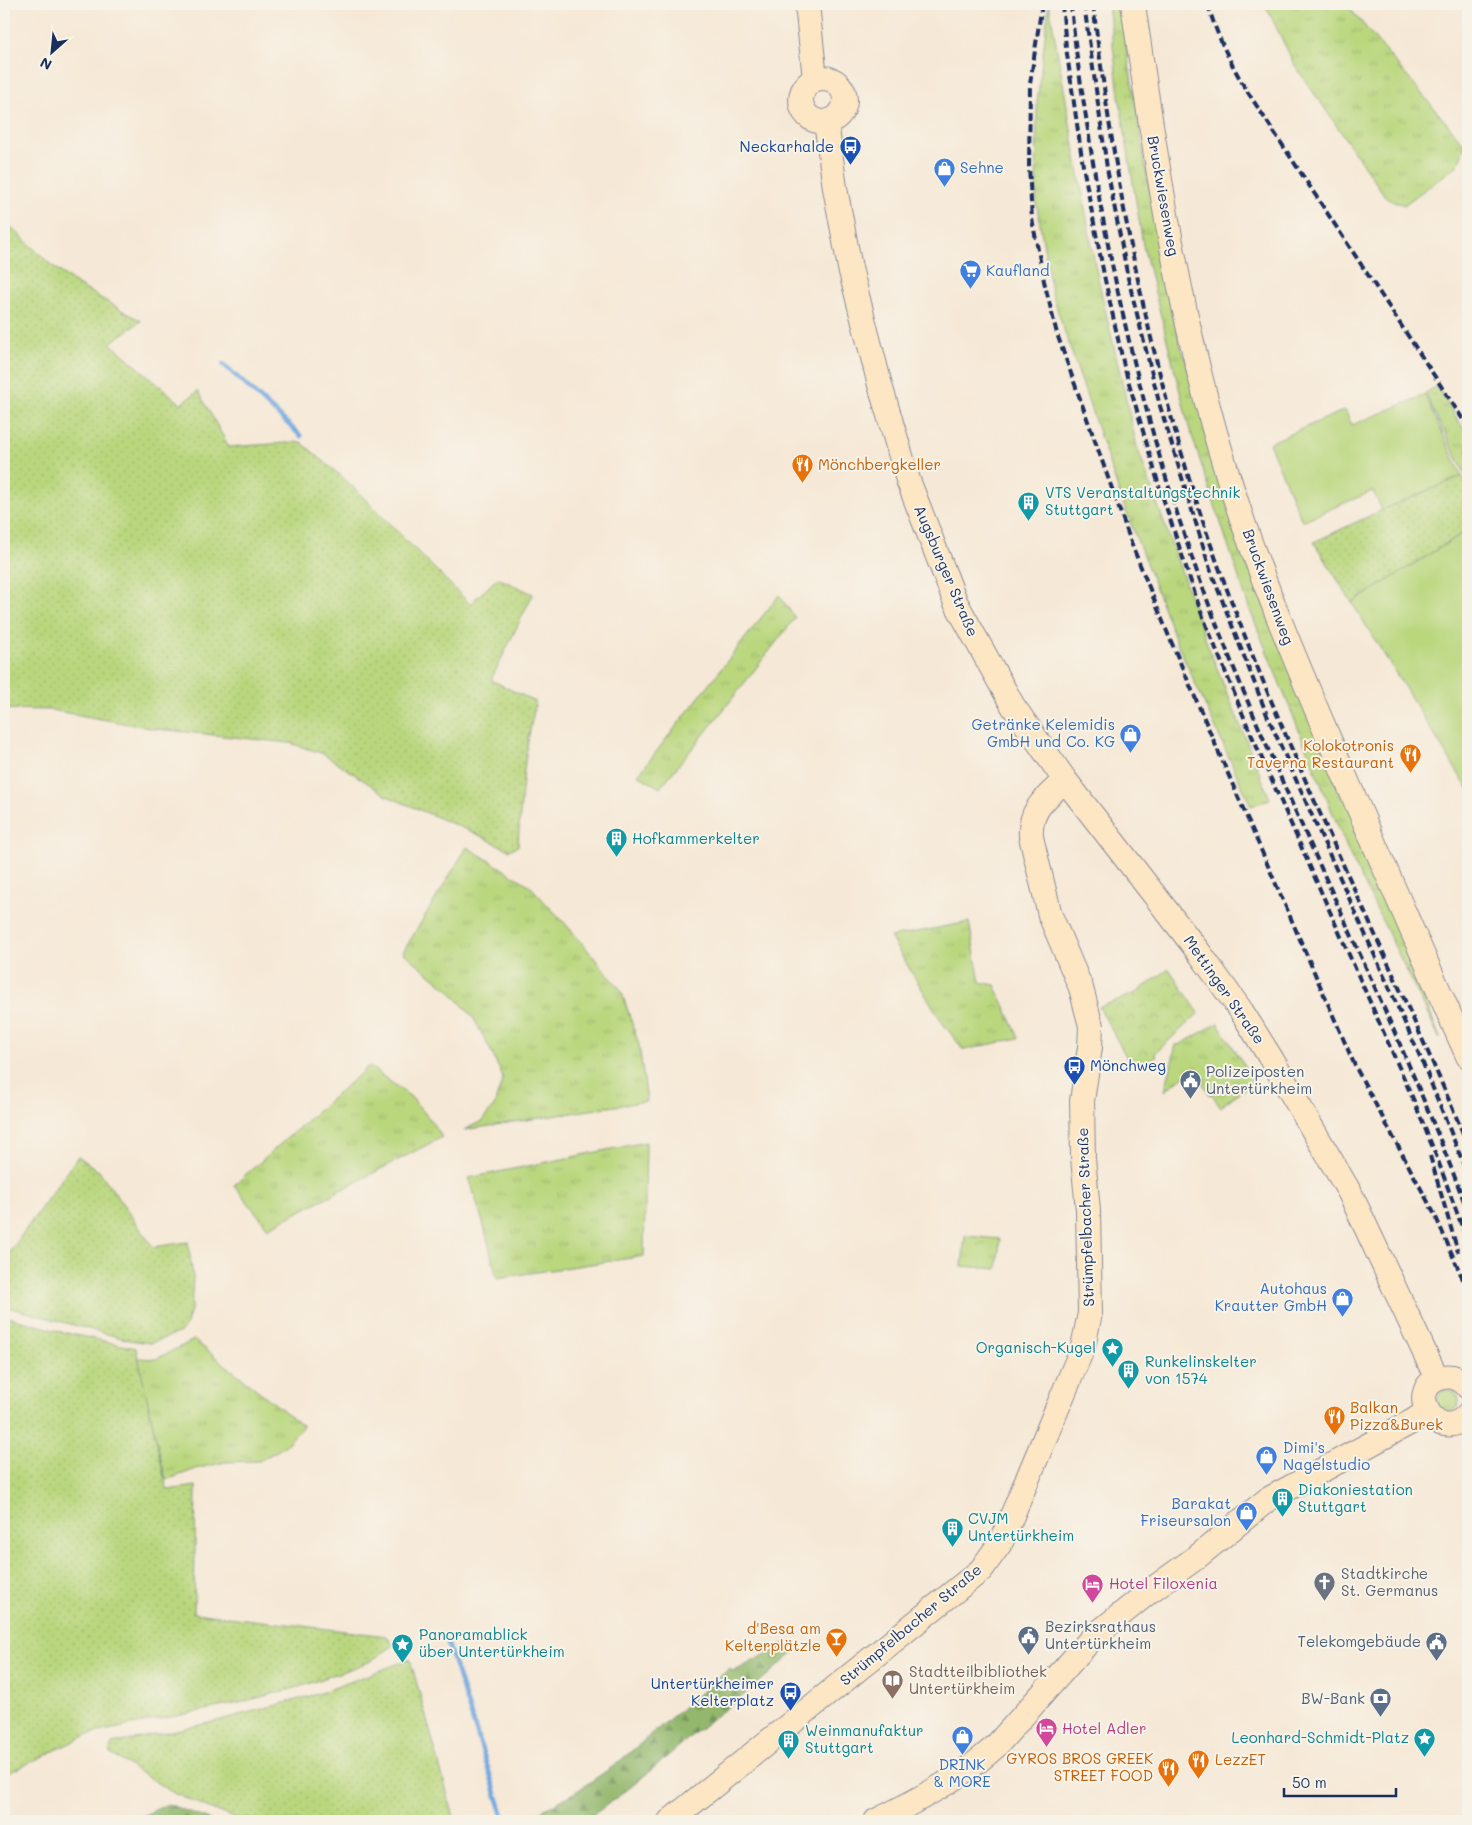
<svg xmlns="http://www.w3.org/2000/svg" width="1472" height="1825" viewBox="0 0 1472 1825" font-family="Mali,sans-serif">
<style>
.grass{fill:url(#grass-tufts);stroke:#6a836e}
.forest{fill:url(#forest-firs);stroke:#577466}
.park{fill:url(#park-crowns);stroke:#6a836e}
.garden{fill:url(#garden-dots);stroke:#6a836e}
.pitch{fill:#bad77e;stroke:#6a836e}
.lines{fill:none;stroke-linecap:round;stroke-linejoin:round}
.stream{stroke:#72a9e0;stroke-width:4.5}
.secondary-casing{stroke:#888c9a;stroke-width:26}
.secondary{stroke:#fce6c4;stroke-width:24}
.rail{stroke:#1b2f5e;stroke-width:4;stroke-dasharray:8 4;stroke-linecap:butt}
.labels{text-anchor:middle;stroke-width:4;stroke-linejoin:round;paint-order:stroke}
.transit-label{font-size:15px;fill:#164399;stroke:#f7f3e8;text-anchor:end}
.shop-label{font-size:15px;fill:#366cbe;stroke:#f7f3e8;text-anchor:start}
.street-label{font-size:15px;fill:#1b2f5e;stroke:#f7f3e8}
.food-label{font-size:15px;fill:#c56008;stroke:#f7f3e8;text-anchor:start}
.culture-label{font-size:15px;fill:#0d838f;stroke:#f7f3e8;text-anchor:start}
.service-label{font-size:15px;fill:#4e5e75;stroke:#f7f3e8;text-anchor:start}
.worship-label{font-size:15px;fill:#5b616d;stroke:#f7f3e8;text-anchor:start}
.hotel-label{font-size:15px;fill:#b23c85;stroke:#f7f3e8;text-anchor:start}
.education-label{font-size:15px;fill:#785e54;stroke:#f7f3e8;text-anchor:start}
</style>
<defs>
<pattern id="grass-tufts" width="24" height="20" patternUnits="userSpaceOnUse" patternTransform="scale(1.25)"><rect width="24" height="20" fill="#bad77e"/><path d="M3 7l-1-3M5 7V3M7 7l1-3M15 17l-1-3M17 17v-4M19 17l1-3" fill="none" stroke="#9fb96f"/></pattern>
<pattern id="forest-firs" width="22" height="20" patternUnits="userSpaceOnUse" patternTransform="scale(1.25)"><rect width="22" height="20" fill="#93b86d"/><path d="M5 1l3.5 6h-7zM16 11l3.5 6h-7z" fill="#77965d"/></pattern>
<pattern id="park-crowns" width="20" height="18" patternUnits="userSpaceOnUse" patternTransform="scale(1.25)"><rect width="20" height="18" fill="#bad77e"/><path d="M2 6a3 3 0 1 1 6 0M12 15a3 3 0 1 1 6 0" fill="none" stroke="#9fb96f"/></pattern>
<pattern id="garden-dots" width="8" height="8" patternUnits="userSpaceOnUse" patternTransform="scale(1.25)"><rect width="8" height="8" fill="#bad77e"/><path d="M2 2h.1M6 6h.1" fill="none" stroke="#9fb96f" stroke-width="1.8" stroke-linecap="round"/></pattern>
</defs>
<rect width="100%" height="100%" fill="#f7f3e8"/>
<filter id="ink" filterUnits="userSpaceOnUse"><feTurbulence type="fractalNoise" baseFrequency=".02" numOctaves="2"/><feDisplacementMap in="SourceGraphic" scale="10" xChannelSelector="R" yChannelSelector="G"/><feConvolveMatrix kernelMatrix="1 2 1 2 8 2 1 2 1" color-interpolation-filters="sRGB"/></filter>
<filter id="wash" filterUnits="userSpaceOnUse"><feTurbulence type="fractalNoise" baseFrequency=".0096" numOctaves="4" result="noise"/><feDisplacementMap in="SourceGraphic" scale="20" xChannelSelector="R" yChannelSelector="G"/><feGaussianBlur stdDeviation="1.12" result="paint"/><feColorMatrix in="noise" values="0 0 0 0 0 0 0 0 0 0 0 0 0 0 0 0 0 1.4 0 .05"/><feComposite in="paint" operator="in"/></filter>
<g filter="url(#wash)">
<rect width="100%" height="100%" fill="#f6e8d6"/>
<path class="grass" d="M1049,4L1095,265L1137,447L1208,646L1270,799L1251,806L1177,643L1121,498L1052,294L1036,201L1037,102Z
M1108,4H1122L1126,46L1148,181L1180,344L1440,1039L1349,853L1249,608L1189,427L1143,245L1119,95Z
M1265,4H1346L1465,145L1458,165L1404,205L1387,199L1294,64Z
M1437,386L1468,436V480L1425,393Z
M779,595L795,618L718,717L660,788L638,775Z
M467,847L529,885L571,930L621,990L639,1045L647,1101L464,1130L482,1121L494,1106L503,1078L492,1053L473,1017L449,990L403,952Z
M969,922L980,982L995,985L1019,1038L964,1050L944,1025L890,937Z
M1218,1023L1254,1081L1220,1107L1212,1094L1210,1095L1202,1082L1205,1078L1196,1066L1165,1091L1176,1045L1181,1044Z
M369,1066L411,1097L428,1117L442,1137L268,1228L234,1185Z
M646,1142L644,1256L497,1278L484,1226L469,1178Z
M965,1236L1000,1239L997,1269L962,1266Z
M194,1340L303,1426L285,1446L259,1461L225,1462L199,1468L166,1480L137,1358L156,1359Z
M1437 1401a11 11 0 1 1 22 0a11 11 0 1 1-22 0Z"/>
<path class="forest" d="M788,1642L795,1652L744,1695L709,1721L631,1787L585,1821H523L574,1793L615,1765L730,1668L733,1672Z
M168,1804L212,1821H142L140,1817Z"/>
<path class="park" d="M1169,969L1199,1013L1155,1053L1157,1056L1132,1067L1099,1007L1134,994Z"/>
<path class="garden" d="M4,220L50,264L76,284L141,321L110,343L181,404L198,391L229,447L301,442L348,482L470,604L498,578L533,594L491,680L536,702C524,750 521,798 518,846L509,850L479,835L387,796L324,754L290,743L156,729L51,710L4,709Z
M1462,476L1468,485V530L1352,603L1314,542L1382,510Z
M78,1156L100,1172L153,1247L188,1242L193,1277L191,1310L187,1324L181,1332L151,1343L129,1340L4,1306V1260Z
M4,1316L62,1332L136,1348L167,1490L196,1486L194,1613L387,1636L393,1646L369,1662L305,1685L239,1703L89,1734L4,1775Z
M410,1659L455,1821H260L231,1817L175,1794L109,1753L112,1744L217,1721L318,1694Z"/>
<path class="pitch" d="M1425,395L1462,476L1382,510L1373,491L1302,521L1269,443L1345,410L1352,425Z
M1468,530V789L1352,603Z"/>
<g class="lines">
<path class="stream" d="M223,364L301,436
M447,1641L505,1821"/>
</g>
</g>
<g filter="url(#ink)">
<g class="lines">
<defs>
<path id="secondary" d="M807,4L815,79
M1133,4C1156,164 1180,324 1229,479C1259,576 1300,671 1340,765C1382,862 1424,959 1468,1056
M801 100a22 22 0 1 1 44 0a22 22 0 1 1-44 0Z
M826,122L835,188L850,268L880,385L908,480L956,603L1013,706L1065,780L1201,955L1242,1012L1272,1060L1350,1193L1437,1379
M1468,1387C1463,1380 1453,1375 1444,1377C1401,1386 1437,1449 1468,1414
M670,1821L981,1570L1001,1542L1083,1347L1090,1313L1088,1210L1083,1158L1082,1101L1090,1047L1091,1026L1081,988L1050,915L1031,837C1029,809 1046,798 1065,780
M876,1821C918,1800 961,1778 996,1746L1093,1637L1150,1591L1197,1557L1267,1500L1413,1421L1427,1412"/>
</defs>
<use href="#secondary" class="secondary-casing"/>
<use href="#secondary" class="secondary"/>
<path class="rail" d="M1042,4L1030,84L1029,167L1032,219L1044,281L1057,334L1132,545L1170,639L1222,760L1355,1066L1435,1215L1468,1291
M1062,4L1066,47L1083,166L1105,280L1124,366L1160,489L1201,612L1248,727L1414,1101L1437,1158L1468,1243
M1071,4C1075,53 1084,102 1091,150C1119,322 1162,490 1227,651C1303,840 1397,1021 1468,1212
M1084,4L1107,168L1128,278L1160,406L1210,569L1267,715L1422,1061L1468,1175
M1093,4C1116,195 1153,384 1218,565C1290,764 1387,951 1468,1145
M1208,4C1216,35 1231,64 1247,91L1468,427
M1430,1156L1458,1252"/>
</g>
</g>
<defs>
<symbol id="bus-pin" viewBox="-11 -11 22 30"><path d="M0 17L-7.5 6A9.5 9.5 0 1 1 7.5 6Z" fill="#1a4fb4" stroke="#f7f3e8"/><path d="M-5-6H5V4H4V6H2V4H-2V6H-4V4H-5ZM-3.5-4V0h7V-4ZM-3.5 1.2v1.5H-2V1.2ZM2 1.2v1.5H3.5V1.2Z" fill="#fff"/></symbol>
<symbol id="shop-pin" viewBox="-11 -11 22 30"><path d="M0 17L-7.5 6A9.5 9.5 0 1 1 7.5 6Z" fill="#3f7fe0" stroke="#f7f3e8"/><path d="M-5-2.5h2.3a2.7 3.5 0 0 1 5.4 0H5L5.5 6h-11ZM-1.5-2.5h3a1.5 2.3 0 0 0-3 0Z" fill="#fff"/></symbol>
<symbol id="supermarket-pin" viewBox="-11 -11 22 30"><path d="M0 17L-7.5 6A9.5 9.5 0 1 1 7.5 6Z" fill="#3f7fe0" stroke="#f7f3e8"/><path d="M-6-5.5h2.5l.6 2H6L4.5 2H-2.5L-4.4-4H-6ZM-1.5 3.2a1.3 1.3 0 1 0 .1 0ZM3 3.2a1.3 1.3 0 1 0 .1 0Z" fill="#fff"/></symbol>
<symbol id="restaurant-pin" viewBox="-11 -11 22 30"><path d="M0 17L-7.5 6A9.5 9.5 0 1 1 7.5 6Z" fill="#e8710a" stroke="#f7f3e8"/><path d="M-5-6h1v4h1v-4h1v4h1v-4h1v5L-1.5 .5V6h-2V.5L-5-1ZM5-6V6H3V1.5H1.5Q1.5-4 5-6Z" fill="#fff"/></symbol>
<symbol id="building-pin" viewBox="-11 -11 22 30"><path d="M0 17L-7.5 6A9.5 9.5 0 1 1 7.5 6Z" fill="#0f9aa8" stroke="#f7f3e8"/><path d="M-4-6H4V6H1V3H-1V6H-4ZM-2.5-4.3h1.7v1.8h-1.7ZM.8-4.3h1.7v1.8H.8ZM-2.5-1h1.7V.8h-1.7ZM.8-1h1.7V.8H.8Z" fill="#fff"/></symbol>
<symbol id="civic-pin" viewBox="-11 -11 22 30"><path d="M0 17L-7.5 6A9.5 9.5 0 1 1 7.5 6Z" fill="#5c6f8a" stroke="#f7f3e8"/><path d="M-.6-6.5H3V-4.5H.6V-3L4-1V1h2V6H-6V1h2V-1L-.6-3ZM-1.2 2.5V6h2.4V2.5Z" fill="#fff"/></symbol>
<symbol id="sight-pin" viewBox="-11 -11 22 30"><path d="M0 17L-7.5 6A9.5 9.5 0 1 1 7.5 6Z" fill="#0f9aa8" stroke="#f7f3e8"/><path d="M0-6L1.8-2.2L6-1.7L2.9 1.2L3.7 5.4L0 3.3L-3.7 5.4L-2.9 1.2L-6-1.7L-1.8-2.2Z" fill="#fff"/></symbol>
<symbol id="church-pin" viewBox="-11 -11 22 30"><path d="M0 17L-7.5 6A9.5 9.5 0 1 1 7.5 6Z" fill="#6b7280" stroke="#f7f3e8"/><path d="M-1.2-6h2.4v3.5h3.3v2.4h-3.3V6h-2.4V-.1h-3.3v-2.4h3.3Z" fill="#fff"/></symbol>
<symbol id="hotel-pin" viewBox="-11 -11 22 30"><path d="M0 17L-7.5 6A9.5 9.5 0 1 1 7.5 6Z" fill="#d1479c" stroke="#f7f3e8"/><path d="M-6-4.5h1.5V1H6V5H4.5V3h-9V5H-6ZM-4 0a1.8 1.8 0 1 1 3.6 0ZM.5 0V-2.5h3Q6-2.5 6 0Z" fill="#fff"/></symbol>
<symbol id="bar-pin" viewBox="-11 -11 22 30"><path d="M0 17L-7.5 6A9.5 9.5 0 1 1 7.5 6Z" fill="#e8710a" stroke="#f7f3e8"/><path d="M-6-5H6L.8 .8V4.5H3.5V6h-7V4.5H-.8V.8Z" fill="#fff"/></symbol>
<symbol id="library-pin" viewBox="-11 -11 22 30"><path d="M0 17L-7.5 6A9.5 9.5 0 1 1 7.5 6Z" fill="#8d6e63" stroke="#f7f3e8"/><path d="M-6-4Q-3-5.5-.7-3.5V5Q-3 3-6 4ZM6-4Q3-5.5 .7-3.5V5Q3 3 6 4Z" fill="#fff"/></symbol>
<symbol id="bank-pin" viewBox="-11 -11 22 30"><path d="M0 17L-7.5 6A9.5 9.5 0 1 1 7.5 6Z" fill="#5c6f8a" stroke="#f7f3e8"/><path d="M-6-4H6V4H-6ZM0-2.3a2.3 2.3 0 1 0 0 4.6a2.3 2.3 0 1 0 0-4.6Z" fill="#fff"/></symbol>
</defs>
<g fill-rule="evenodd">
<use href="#bus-pin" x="838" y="134" width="25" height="34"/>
<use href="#shop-pin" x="932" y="156" width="25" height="34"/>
<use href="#supermarket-pin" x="958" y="258" width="25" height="34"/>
<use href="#restaurant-pin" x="790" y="452" width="25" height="34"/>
<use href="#building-pin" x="1016" y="490" width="25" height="34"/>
<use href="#shop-pin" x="1118" y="722" width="25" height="34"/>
<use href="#restaurant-pin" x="1398" y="742" width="25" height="34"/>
<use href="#building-pin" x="604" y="826" width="25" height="34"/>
<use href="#bus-pin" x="1062" y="1054" width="25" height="34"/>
<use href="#civic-pin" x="1178" y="1068" width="25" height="34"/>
<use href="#shop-pin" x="1330" y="1286" width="25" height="34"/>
<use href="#sight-pin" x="1100" y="1336" width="25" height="34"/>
<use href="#building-pin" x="1116" y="1358" width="25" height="34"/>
<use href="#restaurant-pin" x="1322" y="1404" width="25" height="34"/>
<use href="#shop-pin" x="1254" y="1444" width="25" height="34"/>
<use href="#building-pin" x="1270" y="1486" width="25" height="34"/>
<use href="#shop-pin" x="1234" y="1500" width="25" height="34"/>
<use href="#building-pin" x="940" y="1516" width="25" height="34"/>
<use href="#church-pin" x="1312" y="1570" width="25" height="34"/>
<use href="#hotel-pin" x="1080" y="1572" width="25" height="34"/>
<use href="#civic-pin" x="1016" y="1624" width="25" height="34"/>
<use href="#bar-pin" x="824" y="1626" width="25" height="34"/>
<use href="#civic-pin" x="1424" y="1630" width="25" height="34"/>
<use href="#sight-pin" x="390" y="1632" width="25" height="34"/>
<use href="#library-pin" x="880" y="1668" width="25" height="34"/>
<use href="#bus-pin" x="778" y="1680" width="25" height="34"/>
<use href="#bank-pin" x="1368" y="1686" width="25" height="34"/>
<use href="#hotel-pin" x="1034" y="1716" width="25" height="34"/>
<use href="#shop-pin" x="950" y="1724" width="25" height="34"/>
<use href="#sight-pin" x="1412" y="1726" width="25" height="34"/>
<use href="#building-pin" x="776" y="1728" width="25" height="34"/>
<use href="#restaurant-pin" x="1186" y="1748" width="25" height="34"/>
<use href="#restaurant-pin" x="1156" y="1756" width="25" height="34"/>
</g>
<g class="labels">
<g class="transit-label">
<text x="834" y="152">Neckarhalde</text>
<text x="1090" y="1071" text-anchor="start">Mönchweg</text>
<text x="774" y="1689">Untertürkheimer<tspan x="774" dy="17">Kelterplatz</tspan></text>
</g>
<g class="shop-label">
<text x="960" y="173">Sehne</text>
<text x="986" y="276">Kaufland</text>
<text x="1115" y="730" text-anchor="end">Getränke Kelemidis<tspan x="1115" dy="17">GmbH und Co. KG</tspan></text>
<text x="1327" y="1294" text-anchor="end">Autohaus<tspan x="1327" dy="17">Krautter GmbH</tspan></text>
<text x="1283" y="1453">Dimi's<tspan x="1283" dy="17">Nagelstudio</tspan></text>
<text x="1231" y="1509" text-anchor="end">Barakat<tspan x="1231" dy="17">Friseursalon</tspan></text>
<text x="962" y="1770" text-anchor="middle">DRINK<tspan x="962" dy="17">&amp; MORE</tspan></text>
</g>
<g class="street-label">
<text transform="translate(1163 196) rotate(80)" y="5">Bruckwiesenweg</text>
<text transform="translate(946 571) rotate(67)" y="5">Augsburger Straße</text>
<text transform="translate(1268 587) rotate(70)" y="5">Bruckwiesenweg</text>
<text transform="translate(1224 990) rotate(55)" y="5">Mettinger Straße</text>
<text transform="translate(1086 1217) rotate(-92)" y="5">Strümpfelbacher Straße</text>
<text transform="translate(911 1625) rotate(-40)" y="5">Strümpfelbacher Straße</text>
</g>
<g class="food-label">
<text x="818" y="470">Mönchbergkeller</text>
<text x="1394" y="751" text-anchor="end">Kolokotronis<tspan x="1394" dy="17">Taverna Restaurant</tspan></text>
<text x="1350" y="1413">Balkan<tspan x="1350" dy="17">Pizza&amp;Burek</tspan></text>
<text x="821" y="1634" text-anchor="end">d'Besa am<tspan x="821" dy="17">Kelterplätzle</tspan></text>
<text x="1153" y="1764" text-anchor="end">GYROS BROS GREEK<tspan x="1153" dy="17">STREET FOOD</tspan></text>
<text x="1215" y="1765">LezzET</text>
</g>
<g class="culture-label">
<text x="1045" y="498">VTS Veranstaltungstechnik<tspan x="1045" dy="17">Stuttgart</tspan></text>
<text x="632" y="844">Hofkammerkelter</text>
<text x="1096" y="1353" text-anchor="end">Organisch-Kugel</text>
<text x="1145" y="1367">Runkelinskelter<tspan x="1145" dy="17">von 1574</tspan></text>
<text x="1298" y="1495">Diakoniestation<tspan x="1298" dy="17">Stuttgart</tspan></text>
<text x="968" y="1524">CVJM<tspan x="968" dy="17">Untertürkheim</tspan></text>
<text x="419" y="1640">Panoramablick<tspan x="419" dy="17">über Untertürkheim</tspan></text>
<text x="805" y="1736">Weinmanufaktur<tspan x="805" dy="17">Stuttgart</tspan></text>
<text x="1409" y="1743" text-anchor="end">Leonhard-Schmidt-Platz</text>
</g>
<g class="service-label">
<text x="1206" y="1077">Polizeiposten<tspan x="1206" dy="17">Untertürkheim</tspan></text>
<text x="1045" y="1632">Bezirksrathaus<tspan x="1045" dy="17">Untertürkheim</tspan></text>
<text x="1421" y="1647" text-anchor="end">Telekomgebäude</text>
<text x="1365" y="1704" text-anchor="end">BW-Bank</text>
</g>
<g class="worship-label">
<text x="1341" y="1579">Stadtkirche<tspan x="1341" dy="17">St. Germanus</tspan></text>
</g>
<g class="hotel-label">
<text x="1109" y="1589">Hotel Filoxenia</text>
<text x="1062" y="1734">Hotel Adler</text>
</g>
<g class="education-label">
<text x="909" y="1677">Stadtteilbibliothek<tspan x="909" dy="17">Untertürkheim</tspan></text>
</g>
</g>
<rect width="1472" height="1825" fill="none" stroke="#f7f3e8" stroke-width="20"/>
<g transform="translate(52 52) rotate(207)" stroke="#f7f3e8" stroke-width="4" paint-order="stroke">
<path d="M0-4L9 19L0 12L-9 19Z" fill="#1b2f5e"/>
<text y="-8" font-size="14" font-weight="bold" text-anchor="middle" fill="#1b2f5e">N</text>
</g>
<path d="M1284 1788v8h112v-8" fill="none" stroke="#1b2f5e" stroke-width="2.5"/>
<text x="1292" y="1788" font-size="15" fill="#1b2f5e" stroke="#f7f3e8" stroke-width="4" paint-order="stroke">50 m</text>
</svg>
